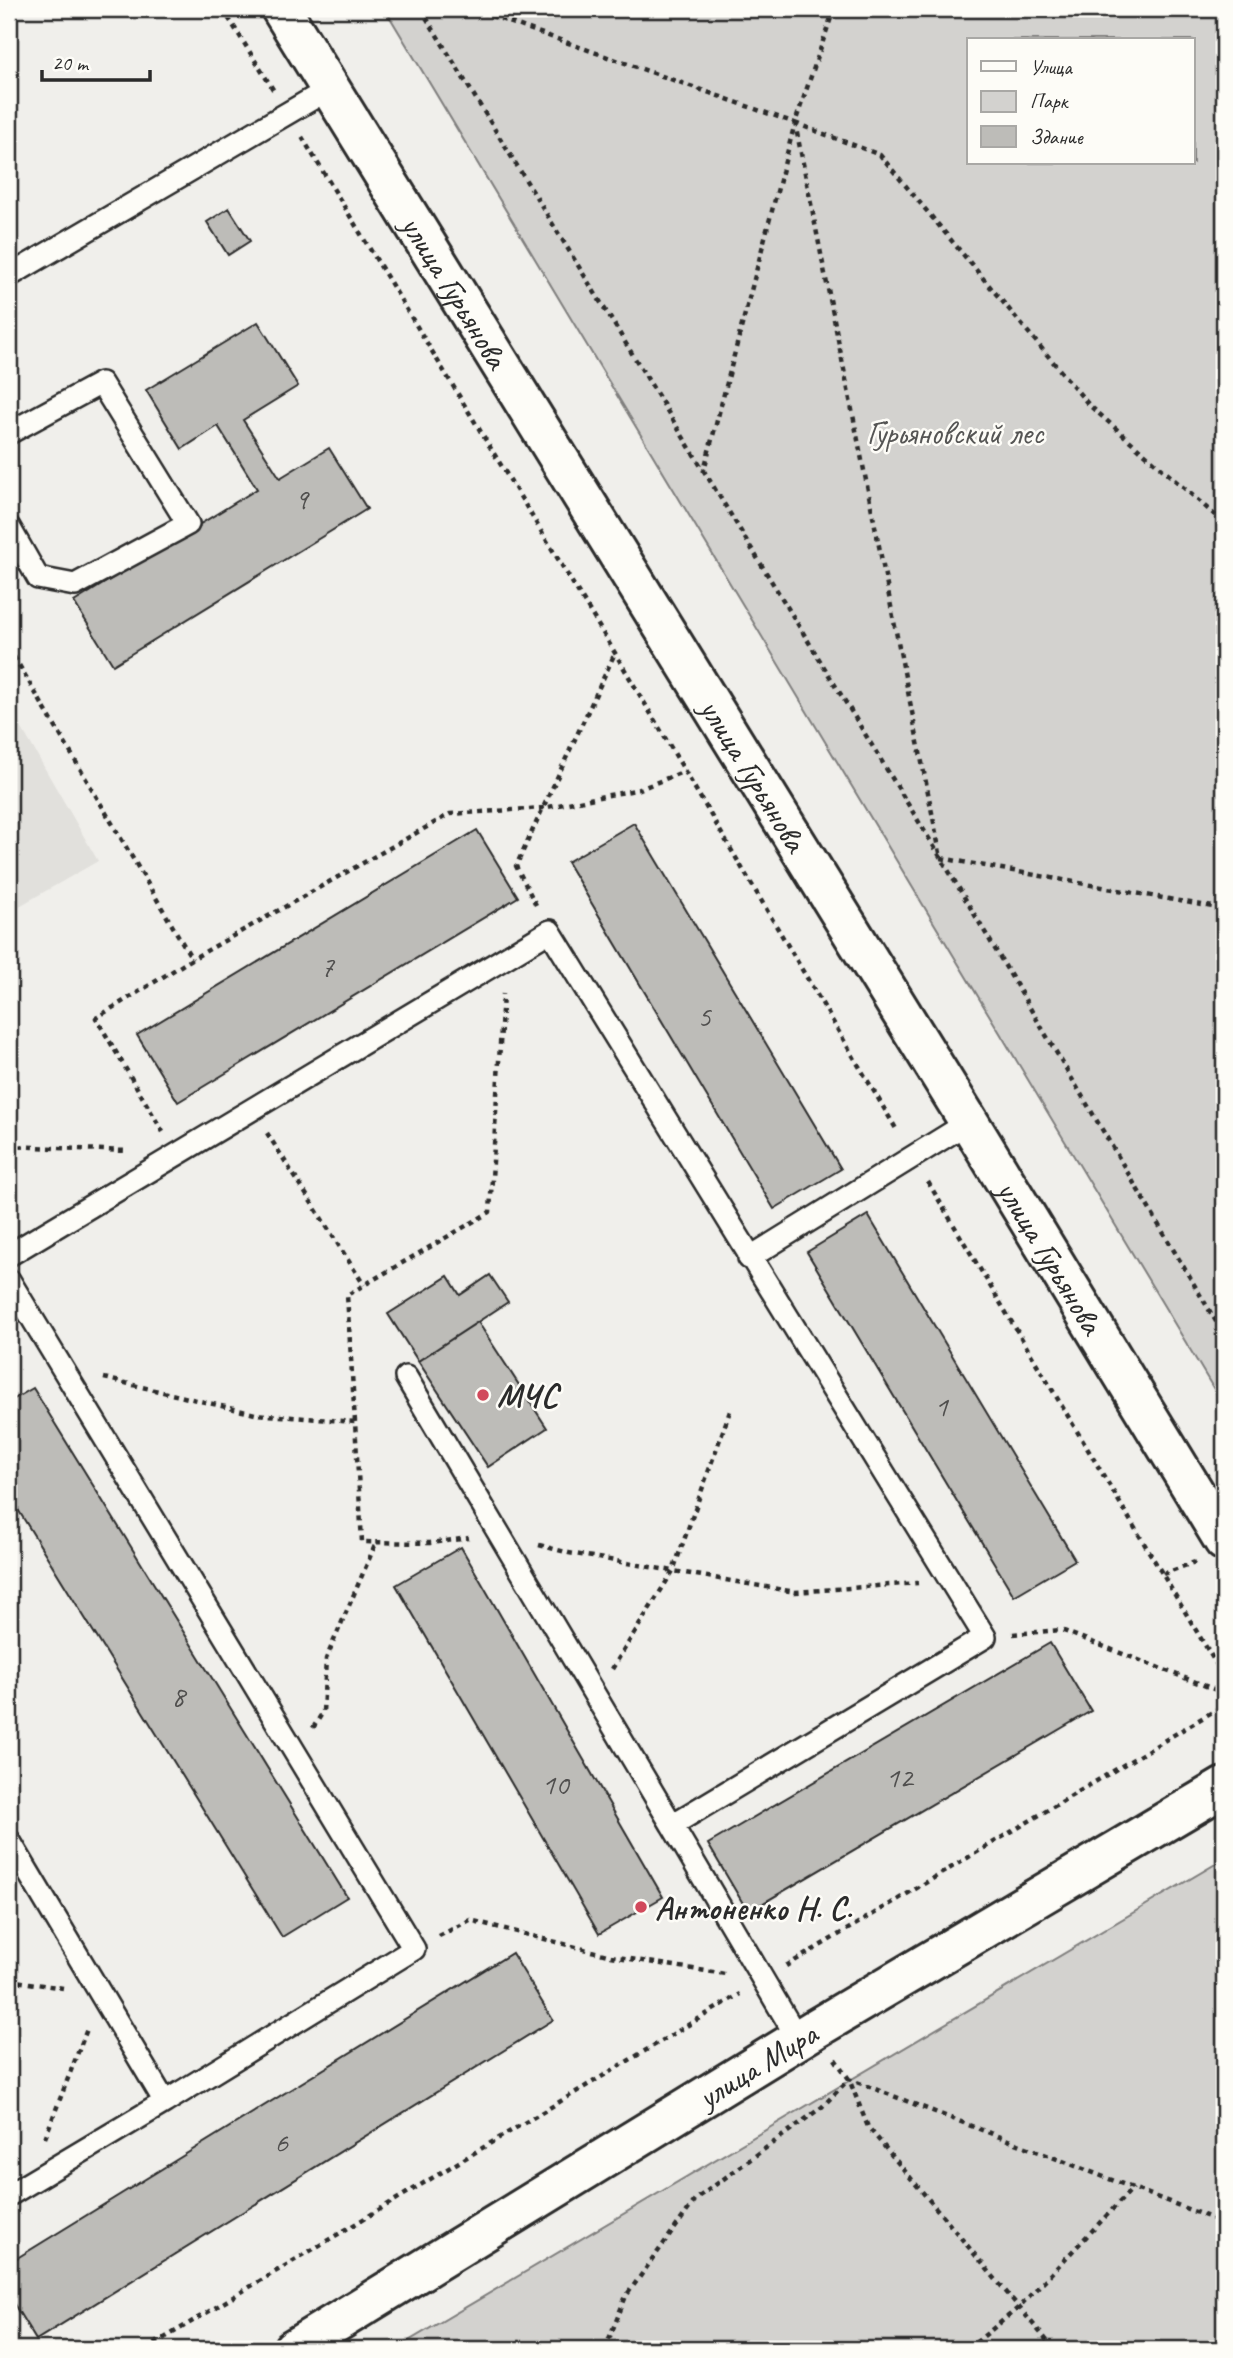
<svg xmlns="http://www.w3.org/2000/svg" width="1233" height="2358" viewBox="0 0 1233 2358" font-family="Caveat,sans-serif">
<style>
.built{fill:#e1e0dc}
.green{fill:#d3d2cf;stroke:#7f7e7d;stroke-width:2;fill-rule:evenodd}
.building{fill:#bdbcb8;stroke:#2b2b2b;stroke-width:2}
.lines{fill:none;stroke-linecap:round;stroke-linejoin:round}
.service-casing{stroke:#2b2b2b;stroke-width:26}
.tertiary-casing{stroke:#2b2b2b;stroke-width:44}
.secondary-casing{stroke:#2b2b2b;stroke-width:44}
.path{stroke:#2b2b2b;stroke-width:4.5;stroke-dasharray:5 5;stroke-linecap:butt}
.service{stroke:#fdfcf7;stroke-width:21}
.tertiary{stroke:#fdfcf7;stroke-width:38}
.secondary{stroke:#fdfcf7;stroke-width:38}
.poi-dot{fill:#d1495b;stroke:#fdfcf7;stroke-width:2.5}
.labels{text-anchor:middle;stroke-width:5;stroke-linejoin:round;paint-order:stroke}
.number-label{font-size:30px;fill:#504f4e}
.street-label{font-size:33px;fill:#2b2b2b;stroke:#fdfcf7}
.park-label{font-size:33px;fill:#555554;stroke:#fdfcf7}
.poi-label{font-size:33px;font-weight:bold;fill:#2b2b2b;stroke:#fdfcf7;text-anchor:start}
</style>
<rect width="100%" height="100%" fill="#f0efeb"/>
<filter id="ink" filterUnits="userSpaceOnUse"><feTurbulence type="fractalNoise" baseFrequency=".0143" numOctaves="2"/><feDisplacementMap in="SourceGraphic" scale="14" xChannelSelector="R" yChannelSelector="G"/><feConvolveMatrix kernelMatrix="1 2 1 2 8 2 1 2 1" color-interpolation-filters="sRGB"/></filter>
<g filter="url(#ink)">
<path class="built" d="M9,706L98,861L9,912Z"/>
<path class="green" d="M385,9H1224V1406ZM969,40H1193V163H969Z
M1224,1859V2347L395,2349Z"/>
<path class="building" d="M229,208L250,241L228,255L207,222Z
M258,322L298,386L243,420L280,478L329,448L367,509L113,665L74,602L257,489L218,426L182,449L146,390Z
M634,823L841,1169L774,1209L567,862Z
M477,830L518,897L178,1102L137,1035Z
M868,1215L1075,1560L1014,1596L807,1252Z
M490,1275L508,1302L418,1361L388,1314L448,1276L460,1295Z
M478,1322L547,1428L488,1467L418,1361Z
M33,1388L347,1897L282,1937L9,1495V1402Z
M461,1547L663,1897L599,1934L396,1585Z
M1050,1643L1091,1711L748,1912L708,1844Z
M512,1953L553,2020L36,2340L9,2296V2263Z"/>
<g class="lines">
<defs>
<path id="service" d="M9,276L329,89
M9,433L101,383L188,524L75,585L38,578L9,527
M9,1255L550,931L985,1637L672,1825L798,2039
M749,1258L969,1122
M9,1280L414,1949L165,2102
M406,1377L672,1825
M9,1840L165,2102L9,2195"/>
<g id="tertiary">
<path id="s1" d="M281,9L969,1122L1224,1541"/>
</g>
<g id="secondary">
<path id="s2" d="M293,2349L815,2029L1224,1787"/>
</g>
</defs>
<use href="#service" class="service-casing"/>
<use href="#tertiary" class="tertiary-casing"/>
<use href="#secondary" class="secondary-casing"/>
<path class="path" d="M223,9L274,91
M421,9L941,858L1224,1335
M472,9L795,123L704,470
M834,9L795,123L941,858L1224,909
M795,123L880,155L1089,405L1224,523
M302,137L615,653L898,1132
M9,648L192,959
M536,905L516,866L615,653
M163,1132L96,1018L192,959L450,814L543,808L640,789L685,771
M267,1133L364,1285
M9,1146L127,1151
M928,1182L1224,1677
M104,1378L255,1414L355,1422L362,1542L430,1543L469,1538
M355,1422L347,1295L490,1212L503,994
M539,1545L569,1553L795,1592L918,1583
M1163,1574L1195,1562
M1013,1634L1061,1630L1224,1693
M612,1669L673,1571L730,1411
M313,1728L323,1712L326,1659L376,1543
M439,1936L470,1920L611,1956L725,1974
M786,1966L1224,1705
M9,1980L63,1988
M835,2059L849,2079L868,2127L1054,2349
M45,2138L87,2029
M146,2349L740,1994
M605,2349L626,2296L696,2199L822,2107L849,2079L1224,2223
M968,2349L1018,2308L1133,2188"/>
<use href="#service" class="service"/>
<use href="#tertiary" class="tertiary"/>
<use href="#secondary" class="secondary"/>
</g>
</g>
<g class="poi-dot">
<circle cx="483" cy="1395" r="7"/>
<circle cx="641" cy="1907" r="7"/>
</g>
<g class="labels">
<g class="number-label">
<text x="301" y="509">9</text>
<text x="327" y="976">7</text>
<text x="704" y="1026">5</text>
<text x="941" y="1416">1</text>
<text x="178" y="1706">8</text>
<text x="899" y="1787">12</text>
<text x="555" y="1794">10</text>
<text x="281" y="2152">6</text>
</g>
<g class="street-label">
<text dy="12" stroke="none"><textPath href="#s1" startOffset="332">улица Гурьянова</textPath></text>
<text dy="12" stroke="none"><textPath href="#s1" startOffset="900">улица Гурьянова</textPath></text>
<text dy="12" stroke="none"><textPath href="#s1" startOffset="1466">улица Гурьянова</textPath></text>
<text dy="12" stroke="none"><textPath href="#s2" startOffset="544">улица Мира</textPath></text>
</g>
<g class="park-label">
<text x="955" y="444">Гурьяновский лес</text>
</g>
<g class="poi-label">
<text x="497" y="1407">МЧС</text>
<text x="655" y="1919">Антоненко Н. С.</text>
</g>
</g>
<rect width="1233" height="2358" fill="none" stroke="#fdfcf7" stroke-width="35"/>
<rect x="18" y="18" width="1198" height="2323" fill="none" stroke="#2b2b2b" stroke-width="2.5" filter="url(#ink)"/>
<rect x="967" y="38" width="228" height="126" fill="#fdfcf7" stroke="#a9a8a5" stroke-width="2"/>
<rect x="981" y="61" width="35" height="10" fill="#fdfcf7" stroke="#a9a8a5" stroke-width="2"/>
<text x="1030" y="74" font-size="21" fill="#2b2b2b">Улица</text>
<rect x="981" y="91" width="35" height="21" fill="#d3d2cf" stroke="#a9a8a5" stroke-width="2"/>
<text x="1030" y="108" font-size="21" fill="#2b2b2b">Парк</text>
<rect x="981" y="126" width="35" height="21" fill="#bdbcb8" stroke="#a9a8a5" stroke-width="2"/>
<text x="1030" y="144" font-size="21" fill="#2b2b2b">Здание</text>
<path d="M42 70v10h108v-10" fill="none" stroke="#2b2b2b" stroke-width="3.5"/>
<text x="52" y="70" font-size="21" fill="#2b2b2b" stroke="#fdfcf7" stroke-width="5" paint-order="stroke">20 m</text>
</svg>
